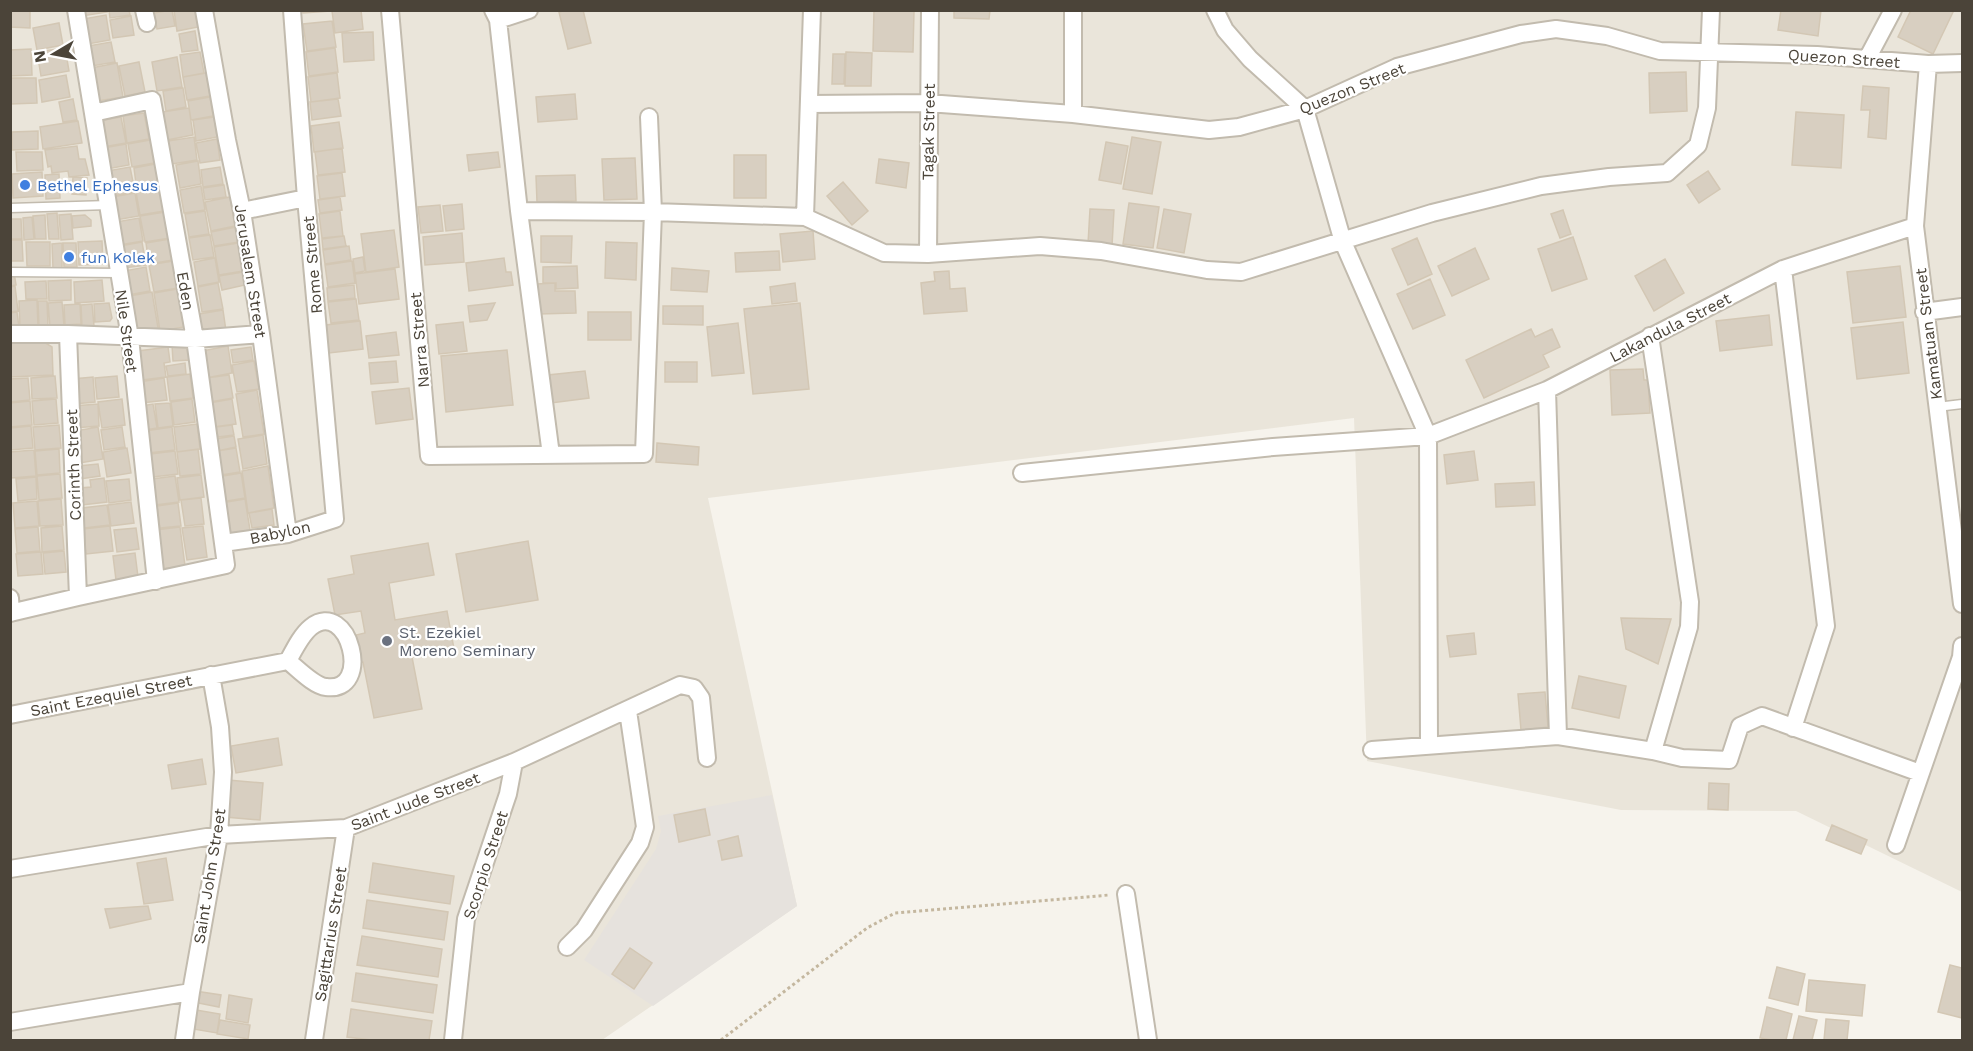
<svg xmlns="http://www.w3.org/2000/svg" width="1973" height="1051" viewBox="0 0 1973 1051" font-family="'Work Sans',sans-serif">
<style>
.residential{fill:#eae5da}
.industrial{fill:#e6e2dd}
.building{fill:#d8cfc1;stroke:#d3c7b4;stroke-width:1.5}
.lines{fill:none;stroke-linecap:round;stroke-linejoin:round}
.lane-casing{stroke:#c2bbae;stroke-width:11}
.street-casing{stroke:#c2bbae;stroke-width:20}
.path{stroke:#c4b79f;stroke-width:3;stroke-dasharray:3 3;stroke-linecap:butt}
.lane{stroke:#fff;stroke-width:8}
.street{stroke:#fff;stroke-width:16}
.shop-dot{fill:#3f7fe0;stroke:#fff;stroke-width:2}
.worship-dot{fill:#6b7280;stroke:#fff;stroke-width:2}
.labels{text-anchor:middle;stroke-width:4.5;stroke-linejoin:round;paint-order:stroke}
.street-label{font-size:16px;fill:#4b4439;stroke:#fff}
.shop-label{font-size:16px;fill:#366cbe;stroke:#fff;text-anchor:start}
.worship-label{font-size:16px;fill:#5b616d;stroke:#fff;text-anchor:start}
</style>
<rect width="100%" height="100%" fill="#f6f3ec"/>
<path class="residential" d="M10,11H1962V892L1796,811L1621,810L1367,761L1354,418L708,498L797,906L602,1040H11Z"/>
<path class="industrial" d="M772,795L797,906L653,1006L584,960L656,849L661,831L658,816Z"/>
<path class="building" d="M10,10H30V28L10,27Z
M81,10H106L107,12L82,16Z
M109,10H129L130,15L110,18Z
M172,10L175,26L157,29L154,13Z
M174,10H195L198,27L177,31Z
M302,10H330V11L303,13Z
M361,10L363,29L335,33L332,11Z
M567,10H583L591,43L568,49L559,12Z
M874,10L914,11L913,52L873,51Z
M954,10H990L989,19L954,18Z
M1781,10H1821L1818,36L1778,30Z
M1911,10H1954L1933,54L1898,37Z
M106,15L110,40L88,44L83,19Z
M131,16L134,35L113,38L110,20Z
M332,21L336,47L307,51L303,24Z
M59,23L63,45L37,50L33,28Z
M195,31L198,50L182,52L179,34Z
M373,32L374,60L344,62L342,33Z
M111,42L115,62L92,66L88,46Z
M65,48L69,71L41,76L37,52Z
M335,48L338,72L309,76L306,52Z
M31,49L32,75L10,76V50Z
M200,52L204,73L183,77L180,55Z
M846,52L872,53L871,86H845Z
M833,54H845L844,84H832Z
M177,57L182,87L157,91L152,62Z
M139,62L145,92L125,96L119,66Z
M117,63L123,97L97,101L91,68Z
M1686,72L1687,111L1650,113L1649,73Z
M206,73L210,96L187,100L183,77Z
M337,73L340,98L311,102L308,77Z
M66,75L70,97L42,102L39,80Z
M10,78H36L37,103L10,104Z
M1863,86L1889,88L1886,139L1868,137L1870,110H1861Z
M183,88L186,107L166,111L163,91Z
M575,94L577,119L538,122L536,97Z
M210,97L213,116L191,120L188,101Z
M73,99L77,120L63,122L59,102Z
M338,99L341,116L312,120L310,102Z
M189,108L193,135L167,140L162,112Z
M1796,112L1844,115L1841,168L1792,165Z
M144,113L149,139L127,143L123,116Z
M121,117L126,143L103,147L98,121Z
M214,117L217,137L196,141L193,120Z
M78,121L82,143L43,149L40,127Z
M339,122L343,148L314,152L311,126Z
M38,131V149L12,150V132Z
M194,137L197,160L172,164L168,141Z
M1132,137L1161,142L1152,194L1123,189Z
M217,139L220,160L200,163L196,143Z
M150,140L154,163L132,167L128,144Z
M1106,142L1128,146L1121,184L1099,180Z
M126,144L129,165L107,169L103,148Z
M77,146L79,159H85L89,175L69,177L68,171L52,173L51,166L48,167L45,150Z
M342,148L345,172L318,175L315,152Z
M16,152H42L43,170L17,171Z
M498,152L500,167L469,171L467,155Z
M734,155H766V198H734Z
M635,158L637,199L604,200L602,159Z
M879,159L909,163L906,188L876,183Z
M198,161L201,184L180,188L176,165Z
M155,164L159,187L137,191L134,168Z
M130,167L135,192L112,196L107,171Z
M220,167L223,184L203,187L201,170Z
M1708,171L1720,189L1699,203L1687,185Z
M42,172L43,196L13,198L12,174Z
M342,173L345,196L320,199L317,176Z
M59,174L60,198L46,199L45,175Z
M575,175L576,201L537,202L536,176Z
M73,177L87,178L86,195L72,194Z
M843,182L868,211L852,225L827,196Z
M224,185L226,197L205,200L203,188Z
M201,186L205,210L184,213L180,190Z
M160,188L164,211L140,215L136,192Z
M135,193L139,216L116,220L112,197Z
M230,197L235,226L211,231L205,202Z
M340,197L342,210L320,213L318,200Z
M1129,203L1159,207L1153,248L1123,244Z
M462,204L464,229L446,231L443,206Z
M440,205L443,231L421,233L418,207Z
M1090,209L1114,210L1112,246L1088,244Z
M1164,209L1191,214L1184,253L1157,248Z
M1563,210L1571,234L1560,238L1551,214Z
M205,211L209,234L189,237L185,214Z
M340,211L343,236L322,238L319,214Z
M165,212L170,238L145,242L140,216Z
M57,213L59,239H49L47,214Z
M71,214L73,239L61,240L59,215Z
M45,215L46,239H35L33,216Z
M85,215L91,220V226L73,228L72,216Z
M32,217L34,239L24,240L23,218Z
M139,218L143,241L119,245L116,222Z
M10,219H21L22,239H10Z
M236,227L239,242L214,246L211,232Z
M394,230L399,267L366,272L361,234Z
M813,231L815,259L783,262L780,234Z
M462,233L464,262L425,265L423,237Z
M210,235L214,257L193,260L189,238Z
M344,236L346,246L323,249L322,239Z
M541,236H572L571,263L541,262Z
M1573,237L1587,279L1552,291L1538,249Z
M1417,238L1432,274L1408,285L1392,249Z
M170,239L173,260L149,264L146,243Z
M10,240H22L23,261H10Z
M102,241L103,264L79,265L78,242Z
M26,242H50V266H27Z
M142,242L146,265L124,268L120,246Z
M606,242L637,243L636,280L605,278Z
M62,243V268H53L52,244Z
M63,243H76L77,267H64Z
M238,243L243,271L219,275L214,247Z
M349,246L351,260L325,264L323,250Z
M1475,248L1489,279L1452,296L1438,266Z
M779,251L780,270L736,272L735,253Z
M363,257L365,271L355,273L353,259Z
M215,258L219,282L198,286L194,262Z
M504,258L506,272H511L513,285L469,291L466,263Z
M1665,259L1684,293L1654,311L1635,276Z
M173,261L178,288L154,292L149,265Z
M352,261L355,283L328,287L325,265Z
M577,266L578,288L556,289V283H543V267Z
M1900,266L1906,317L1853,323L1847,272Z
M146,267L150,291L128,295L124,271Z
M672,268L709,271L707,292L671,290Z
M395,269L399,299L359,304L355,274Z
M949,271L950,289L965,288L967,311L924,314L921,283L935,281L934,272Z
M14,272L16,285L10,286V273Z
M243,272L245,285L222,290L219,276Z
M1430,279L1445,315L1413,329L1397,294Z
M71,280V300L49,301L48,281Z
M102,280L104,301L75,303L74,282Z
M46,281L47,299H26L25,282Z
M218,283L223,309L202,312L198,287Z
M555,283V291H575L576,313L538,314L537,284Z
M795,283L797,301L772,304L770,287Z
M354,285L355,298L328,301L327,288Z
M15,286L18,311L10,312V287Z
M177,289L184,327L160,331L154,293Z
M152,292L158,328L134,332L129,296Z
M356,299L359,320L331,323L328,302Z
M37,300L38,327L20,328L19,301Z
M38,301H47L48,326L39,327Z
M62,302L64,326L50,327L48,303Z
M109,303L112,318L110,321L95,322L94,304Z
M495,303L487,320L470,322L468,306Z
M800,303L809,389L753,394L744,309Z
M80,304L81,324L65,325L64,305Z
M92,304L94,326L82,327L81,305Z
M663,306H703V325L663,324Z
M223,310L226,331L203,335L199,314Z
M17,312L19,327L10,328V313Z
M588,312H631V340H588Z
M1769,315L1772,345L1720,351L1716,321Z
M360,321L363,349L329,353L326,325Z
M463,322L467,351L439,354L436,325Z
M1903,322L1909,373L1857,379L1851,328Z
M738,323L744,373L712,376L707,327Z
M1531,329L1535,337L1552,329L1560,347L1543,355L1549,367L1484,398L1466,360Z
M396,332L399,355L369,358L366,336Z
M10,342H44L52,347L53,375L10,377Z
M189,344L190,360L173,361L172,345Z
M228,346L232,373L206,378L202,351Z
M168,347L170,362L164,363L166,377L142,380L138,351Z
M251,347L253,360L233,363L231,350Z
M507,350L513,405L446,412L441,356Z
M254,361L259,389L237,392L232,365Z
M396,361L398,382L371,384L369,363Z
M665,362H697V382H665Z
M185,363L186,374L168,376L166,366Z
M1643,369L1644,380H1648L1650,413L1612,415L1610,370Z
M585,371L589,398L551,403L548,375Z
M190,374L193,398L170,401L167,377Z
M229,375L233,398L210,402L206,378Z
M55,376L57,398L32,399L31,378Z
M117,376L119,397L97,399L95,378Z
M93,377L95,402L74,404L72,379Z
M28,378L30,400L10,402V379Z
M164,378L167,400L142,403L139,382Z
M409,388L413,419L376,424L372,392Z
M257,390L264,434L243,437L236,394Z
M56,399L58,423L34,425L32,401Z
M122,399L125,425L102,428L98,402Z
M192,399L195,422L174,425L171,402Z
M232,399L236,424L213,427L209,403Z
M30,401L32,425L10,427V403Z
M170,403L173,426L158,428L155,404Z
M98,404L99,426L74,428L73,406Z
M153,404L157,428L145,430L141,406Z
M197,424L200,449L177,452L174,427Z
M59,425L61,448L35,450L33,427Z
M232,425L234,435L218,437L216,427Z
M31,426L33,448L10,450V428Z
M98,427L103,459L80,463L75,431Z
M122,427L125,447L104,450L101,430Z
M172,427L175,450L148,453L145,431Z
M263,435L267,464L243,469L238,439Z
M234,436L236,447L217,451L215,439Z
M657,443L699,447L698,465L656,462Z
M127,448L131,473L107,477L103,452Z
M236,448L240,472L221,475L217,451Z
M59,449L60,473L37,475L35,451Z
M198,449L201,474L180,476L177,452Z
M34,450L36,476L11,478L10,452Z
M175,451L178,474L153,477L150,454Z
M1474,451L1478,480L1447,484L1444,455Z
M98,464L100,476L80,479L78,466Z
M268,466L274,508L248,513L242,471Z
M241,473L245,498L221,502L217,477Z
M60,474L62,498L39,500L37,476Z
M201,475L204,497L180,500L177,478Z
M175,476L179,502L155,505L152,479Z
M36,477L37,499L18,501L16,479Z
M104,478L107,502L82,505L80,488L91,487L90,480Z
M129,479L131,500L109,503L106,481Z
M1534,482L1535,505L1496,507L1495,484Z
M201,498L204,524L185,526L181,500Z
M61,499L63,525L40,526L38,501Z
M245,499L250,530L226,534L221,503Z
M37,501L39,526L15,528L13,503Z
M131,502L134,523L111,526L108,505Z
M178,503L181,526L160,528L157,506Z
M107,505L110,525L84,528L82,508Z
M272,509L274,525L252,528L249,513Z
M62,526L64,550L42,552L41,528Z
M110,526L113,551L86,554L83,529Z
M203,526L207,557L187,560L182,528Z
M38,527L40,551L17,553L15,529Z
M180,527L185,566L160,569L155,530Z
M136,528L139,549L117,552L114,530Z
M528,541L538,600L466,612L456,554Z
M428,543L434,575L389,583L395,620L447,611L454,649L412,657L422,709L374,718L363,662L357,663L352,636L365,633L361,611L335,615L328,579L354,574L351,556Z
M64,551L66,572L45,574L43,553Z
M41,552L43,574L18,576L16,554Z
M135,553L138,577L116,580L113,556Z
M1621,618L1671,619L1658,664L1626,649Z
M1474,633L1476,654L1450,657L1447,636Z
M1579,676L1626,686L1619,718L1572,708Z
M1545,692L1548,727L1521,730L1518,694Z
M278,738L282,765L236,773L231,746Z
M202,759L206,784L172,789L168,765Z
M228,780L263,783L260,820L225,817Z
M1709,783L1729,784L1728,810L1708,809Z
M705,809L710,835L679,842L674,815Z
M1832,825L1867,840L1861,854L1826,840Z
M738,836L742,856L722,860L718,841Z
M166,858L173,900L144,904L137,863Z
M373,863L454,876L450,904L369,892Z
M367,900L448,912L444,940L363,928Z
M148,906L151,919L110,928L105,909Z
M362,936L442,949L438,977L357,965Z
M630,948L652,963L634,989L612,974Z
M1950,965L1962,968V1018L1938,1012Z
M1777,967L1805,974L1798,1005L1769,998Z
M356,973L437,985L433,1013L352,1001Z
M1809,980L1865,985L1862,1016L1806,1011Z
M195,991L221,995L219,1007L193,1002Z
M229,995L252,999L248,1023L226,1019Z
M1767,1007L1792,1014L1786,1040H1772L1760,1038Z
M351,1009L432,1021L429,1040H371L347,1037Z
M196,1010L220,1014L217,1033L193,1029Z
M1799,1016L1817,1020L1812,1040H1793Z
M1826,1019L1849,1021L1847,1040H1824Z
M220,1020L250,1025L248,1039L217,1034Z"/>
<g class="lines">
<defs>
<path id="lane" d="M10,208L109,205
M10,272L119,273
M1937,407L1962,404"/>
<path id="street" d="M76,10L130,338L156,581
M144,10L147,23
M204,10L227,140L242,211L261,334L288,534
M390,10L429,456L644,454L653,212L649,117
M493,10L498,20L519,211L551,455
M812,10L805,217L884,253L928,254L1040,246L1101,251L1207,270L1241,272L1432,213L1541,186L1609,177L1667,173L1698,145L1707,108L1711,10
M1215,10L1225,30L1250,59L1305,109L1343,242L1428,436L1429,746
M498,20L529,10
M1867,59L1893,10
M1928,64L1915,226L1962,604
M809,104L928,103L1073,114L1209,130L1239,127L1305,109L1397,67L1521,34L1556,29L1607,36L1660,51L1817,55L1928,64L1962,63
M1073,114V10
M242,211L306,198
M519,211L653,212L805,217
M928,254L930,10
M1783,269L1826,626L1793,728
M1924,312L1962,307
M10,334H68L195,339L261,334
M68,334L78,597
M1650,336L1690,602L1689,627L1653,751
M1547,390L1558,736
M1022,473L1273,447L1428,436L1547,390L1783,269L1915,226
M223,543L288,534L335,519L306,198L292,10
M10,598L11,613
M10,613L78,597L226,565L195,339L152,100L93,113
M10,715L288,661C297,668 314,686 326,687C374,694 349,597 311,627C301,635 294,650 288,661
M1372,750L1558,736L1653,751L1682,758L1729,760L1740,726L1762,716L1920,773
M1896,845L1961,657L1962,646
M10,869L219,835L346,828L514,762L680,685L694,688L701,698L707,758
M1126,894L1148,1040
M567,947L584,930L640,843L645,827L628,711
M10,1022L191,992
M184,1040L191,992L219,835L223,772L220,727L211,675
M314,1040L346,828
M453,1040L466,919L508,794L514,762"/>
</defs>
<use href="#lane" class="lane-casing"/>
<use href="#street" class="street-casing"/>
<path class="path" d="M721,1040L867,928L895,913L1109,895"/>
<use href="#lane" class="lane"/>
<use href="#street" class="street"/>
</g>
<g class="shop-dot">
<circle cx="25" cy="185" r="6"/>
<circle cx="69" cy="257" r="6"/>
</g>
<circle class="worship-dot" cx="387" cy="641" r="6"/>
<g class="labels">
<g class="street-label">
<text transform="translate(1844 58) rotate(4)" y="6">Quezon Street</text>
<text transform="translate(1352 88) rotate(-22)" y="6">Quezon Street</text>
<text transform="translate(928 132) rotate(-89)" y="6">Tagak Street</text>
<text transform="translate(312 265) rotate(-95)" y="6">Rome Street</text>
<text transform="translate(251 271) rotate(81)" y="6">Jerusalem Street</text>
<text transform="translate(186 291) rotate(80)" y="6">Eden</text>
<text transform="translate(1670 327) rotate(-27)" y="6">Lakandula Street</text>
<text transform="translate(127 331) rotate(82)" y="6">Nile Street</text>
<text transform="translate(1928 334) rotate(-97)" y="6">Kamatuan Street</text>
<text transform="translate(419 340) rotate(-95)" y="6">Narra Street</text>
<text transform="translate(73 465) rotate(-92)" y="6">Corinth Street</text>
<text transform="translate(280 532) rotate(-12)" y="6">Babylon</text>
<text transform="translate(111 695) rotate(-11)" y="6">Saint Ezequiel Street</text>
<text transform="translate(415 801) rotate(-21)" y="6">Saint Jude Street</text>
<text transform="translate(485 865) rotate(-72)" y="6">Scorpio Street</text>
<text transform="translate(209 876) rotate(-81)" y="6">Saint John Street</text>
<text transform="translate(330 934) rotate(-81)" y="6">Sagittarius Street</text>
</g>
<g class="shop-label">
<text x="37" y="191">Bethel Ephesus</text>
<text x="81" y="263">fun Kolek</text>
</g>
<g class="worship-label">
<text x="399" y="638">St. Ezekiel<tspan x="399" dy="18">Moreno Seminary</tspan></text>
</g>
</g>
<rect width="1973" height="1051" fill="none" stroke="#4b4439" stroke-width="24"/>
<g transform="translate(54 54) rotate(260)" stroke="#ffffff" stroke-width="4.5" paint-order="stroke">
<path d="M0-4.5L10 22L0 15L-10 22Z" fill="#4b4439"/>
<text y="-9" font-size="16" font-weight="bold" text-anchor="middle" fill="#4b4439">N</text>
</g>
</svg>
